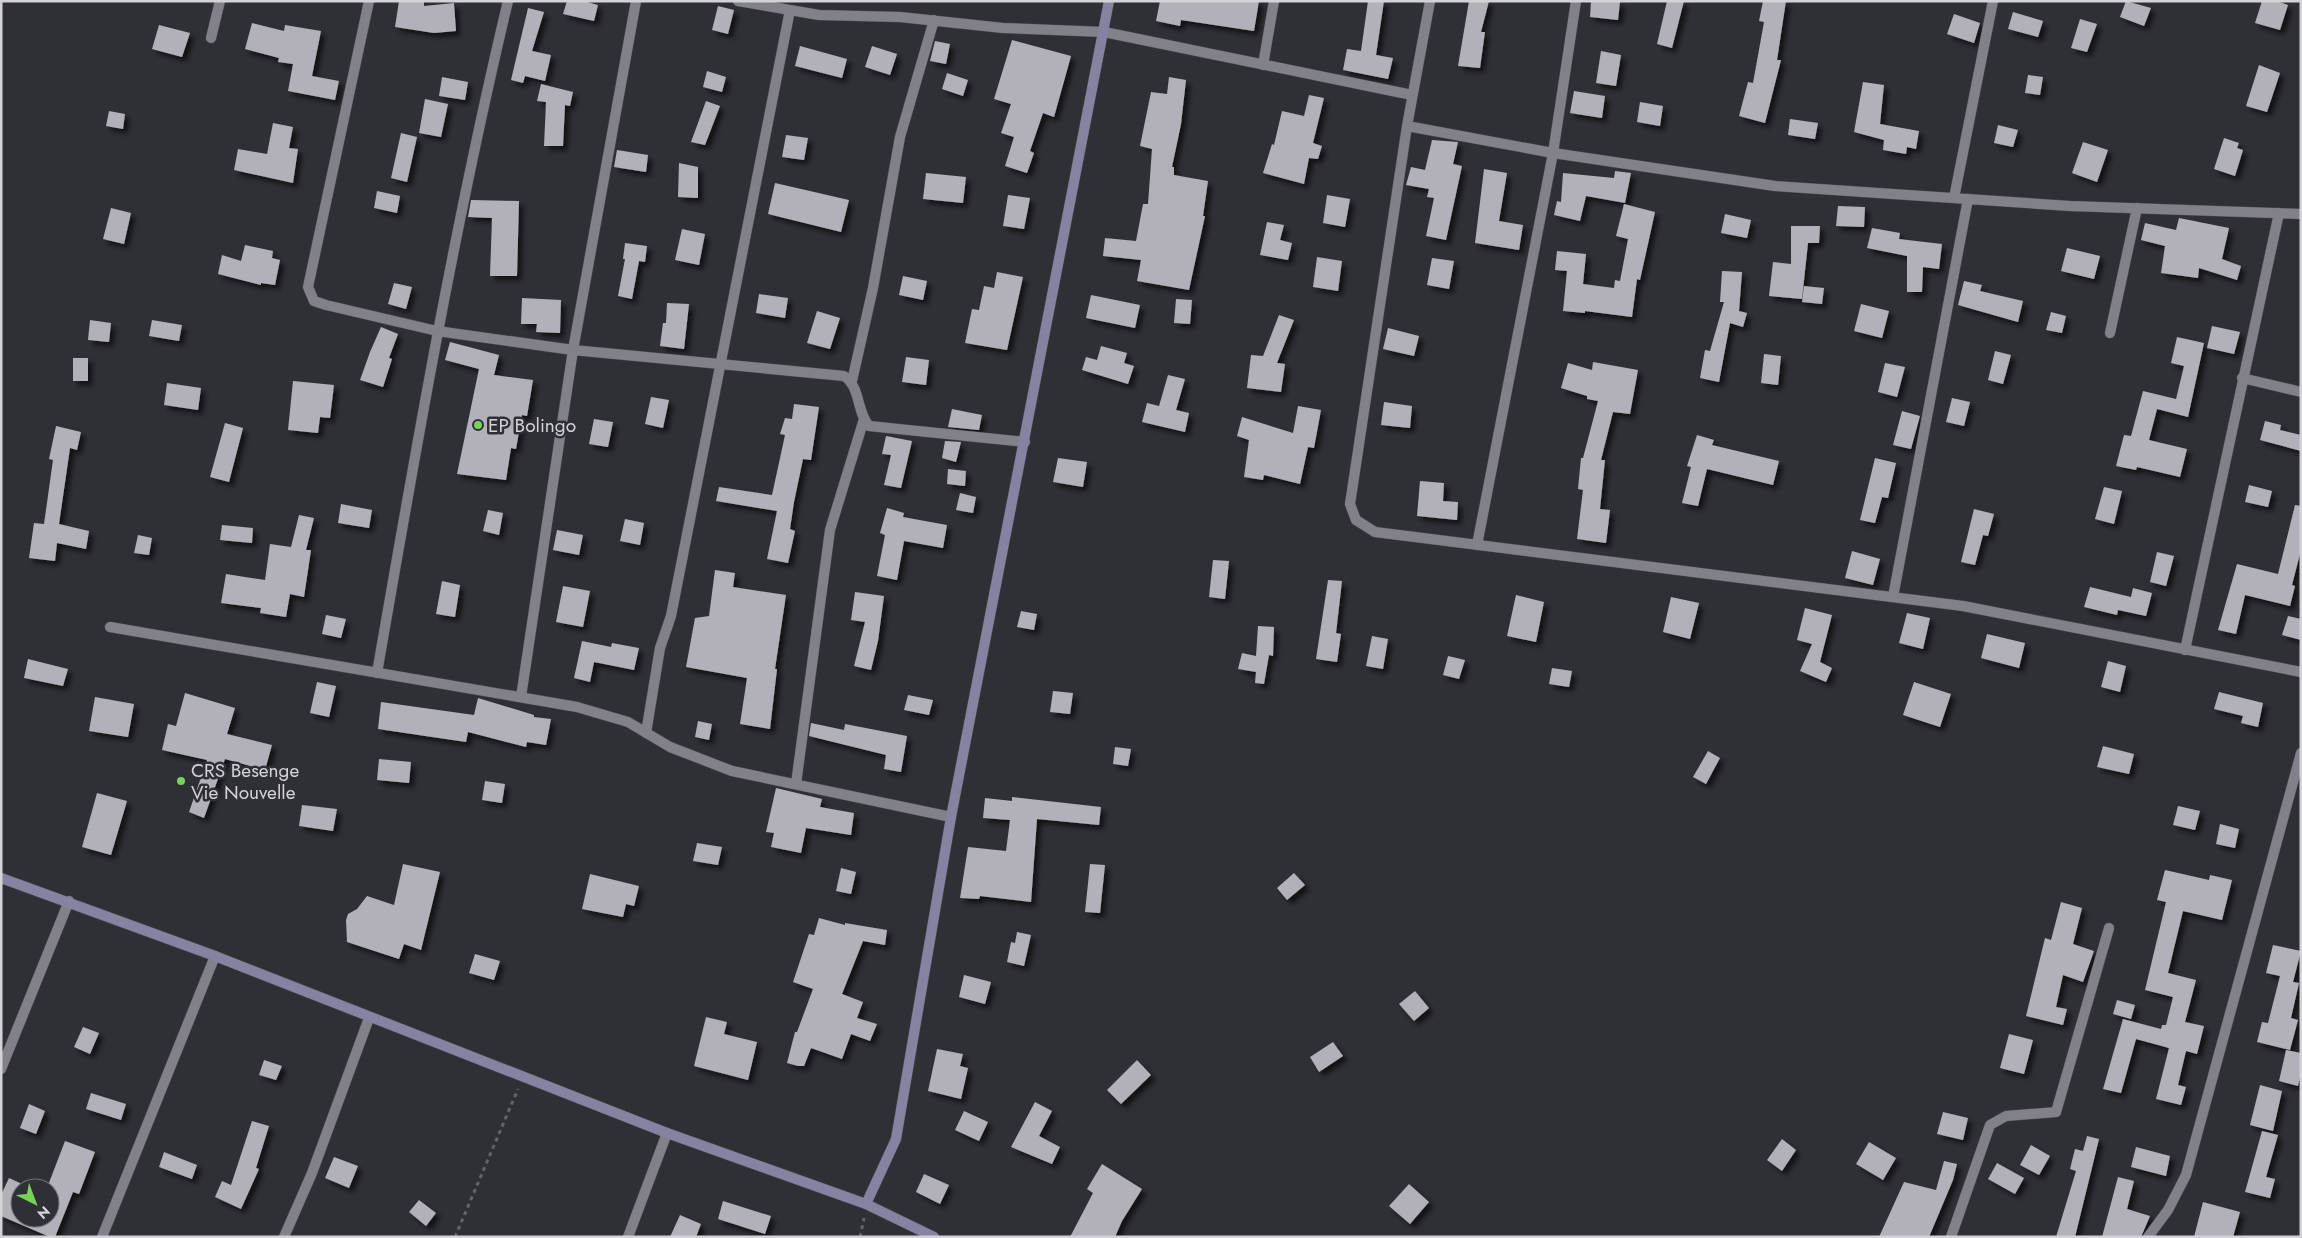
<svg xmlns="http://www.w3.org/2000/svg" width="2302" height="1238" viewBox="0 0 2302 1238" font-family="Jost,sans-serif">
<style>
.building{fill:#b2b1ba;filter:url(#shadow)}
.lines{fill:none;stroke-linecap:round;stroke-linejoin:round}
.street-casing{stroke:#4c4c51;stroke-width:11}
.secondary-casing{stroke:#4c4c51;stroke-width:11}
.path{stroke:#636369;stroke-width:3;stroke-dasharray:4 4;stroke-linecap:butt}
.street{stroke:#82818a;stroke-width:10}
.secondary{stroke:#8682a2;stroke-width:10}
.poi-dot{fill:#77d259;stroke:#2f2f36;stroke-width:2}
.labels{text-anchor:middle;stroke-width:5;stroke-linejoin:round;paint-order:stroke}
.poi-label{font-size:19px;fill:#d3d3d7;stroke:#2f2f36;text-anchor:start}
</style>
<defs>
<filter id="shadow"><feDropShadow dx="4.5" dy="4.5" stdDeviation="2.5" flood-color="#0009"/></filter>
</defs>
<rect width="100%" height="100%" fill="#2f2f36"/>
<path class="building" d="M399,1H424V6L454,3L456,31L434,33L395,27Z
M567,1H584L598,5L594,21L563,14Z
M1160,1H1259L1254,31L1181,20L1180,26L1156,21Z
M1368,1H1384L1376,55L1393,58L1388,79L1343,70L1347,49L1361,51Z
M1469,1H1489L1481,32H1485L1480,68L1458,66Z
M1591,1L1620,2L1618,20L1590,17Z
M1667,1H1684L1672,48L1657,44Z
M1763,1H1786L1777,60H1781L1765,123L1739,116L1748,82L1753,83L1764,22L1759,21Z
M2126,1L2151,8L2144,26L2120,17Z
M2262,1H2277L2288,5L2280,30L2255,23Z
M718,6L734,10L728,34L712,30Z
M528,8L544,12L532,51L551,55L545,81L525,76L523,83L511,80Z
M2013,12L2043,21L2038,37L2008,29Z
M1954,14L1980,23L1974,43L1947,34Z
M2080,19L2097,24L2087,52L2071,48Z
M252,23L284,31L285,25L321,31L312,76L339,81L335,100L288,91L293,64L278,62L279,58L245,49Z
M159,25L190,33L182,57L152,49Z
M1012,40L1071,56L1054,117L1043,113L1030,151L1034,153L1027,173L1005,166L1014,137L1001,133L1011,104L994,99Z
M935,41L950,44L946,64L930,61Z
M800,46L847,59L842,78L795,66Z
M872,46L897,54L890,75L865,67Z
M1601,51L1621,55L1616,86L1596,83Z
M2259,65L2280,73L2267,112L2246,106Z
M707,71L726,77L722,92L703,87Z
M947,73L968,80L963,96L942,89Z
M2028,75L2043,77L2040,95L2025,93Z
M442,77L468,82L465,100L439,96Z
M1169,77L1186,80L1181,124L1172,167H1174V175L1208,181L1203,216H1205L1189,290L1137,281L1141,260L1103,256L1105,238L1136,241L1143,204H1148L1152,149L1140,146L1151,92L1167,94Z
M1863,82L1884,85L1880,124L1919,131L1916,149L1907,147L1906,154L1883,150L1884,140L1854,132Z
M541,84L573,92L570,106L565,105L563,146H544L546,102L537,101Z
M1574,91L1605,96L1602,118L1570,113Z
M1309,95L1324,98L1313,143L1322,146L1318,159L1309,158L1304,184L1263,173L1272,144L1274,145L1282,111L1304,116Z
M425,99L448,104L441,137L419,133Z
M706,101L720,106L705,145L691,142Z
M1640,102L1663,106L1660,126L1637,122Z
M109,111L125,114L123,129L106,126Z
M1790,119L1818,123L1815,139L1788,135Z
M273,123L293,127L289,148L298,149L293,183L234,170L238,149L267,154Z
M1998,125L2018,130L2013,147L1994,143Z
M401,133L417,137L407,182L391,178Z
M786,135L808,138L804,160L782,157Z
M2224,138L2239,143L2237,148L2243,150L2235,176L2214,169Z
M1432,140L1458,142L1453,164L1462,166L1446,240L1426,236L1434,198L1427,197L1429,189L1406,185L1411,167L1425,170Z
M2083,142L2108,150L2097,182L2072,173Z
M617,150L648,155L646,172L614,167Z
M679,163L698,167V198L678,197Z
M1484,169L1507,173L1499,221L1523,225L1519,250L1475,243Z
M1615,171L1631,173L1625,203L1586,196L1580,221L1554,215L1557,201L1561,202L1563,173L1614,178Z
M926,173L966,177L963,203L923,199Z
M775,183L849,200L841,232L768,214Z
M377,191L400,196L397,213L374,208Z
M1008,195L1030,198L1024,229L1003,226Z
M1327,195L1350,199L1345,227L1323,223Z
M471,200L519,201L517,276H490L492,218L468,217Z
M1624,204L1655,212L1640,280L1637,279L1632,317L1585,311V313L1563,311L1567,271L1555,270L1557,251L1586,254L1583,284L1614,288L1615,280L1620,281L1628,239L1616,236Z
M1838,206L1865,207L1864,227L1836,226Z
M111,208L131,213L124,244L103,239Z
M1725,214L1751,220L1747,238L1721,233Z
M2179,218L2229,228L2222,259L2241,266L2237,280L2199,268L2198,278L2161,273L2165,246L2141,240L2145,223L2176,230Z
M1267,222L1284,225L1280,240L1292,243L1288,260L1260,255Z
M1791,226H1820L1819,243H1808L1802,299L1769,296L1773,262L1791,264Z
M1872,228L1900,233L1899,239L1942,244L1939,269L1923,267L1922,292H1907V256L1867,248Z
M682,229L705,234L699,265L675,260Z
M625,243L647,246L645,262L639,261L632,299L618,296L625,259H623Z
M245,245L273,251L272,258L280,260L275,285L261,283V285L218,274L222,255L241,261Z
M2067,248L2100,256L2094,279L2061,271Z
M1317,257L1342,261L1338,291L1313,287Z
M1432,258L1454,261L1449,289L1427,285Z
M1722,271L1742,272L1739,311L1747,313L1743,327L1730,323L1719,382L1700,378L1705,350L1710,351L1724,302H1720Z
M997,272L1023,277L1007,350L965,343L972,309L979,310L984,286L994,288Z
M903,276L927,281L923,300L899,295Z
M1964,281L1982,285L1980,291L2023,301L2018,322L1958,305Z
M394,283L412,287L406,309L388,304Z
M1804,286L1824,288L1822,304L1802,302Z
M759,294L788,298L785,318L756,313Z
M1091,295L1140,305L1135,328L1086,318Z
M522,298L561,300L560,333L536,332L537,324H521Z
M1176,299L1192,300L1190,324L1174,323Z
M667,303L689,304L684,349L660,346L663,323H666Z
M1861,304L1889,311L1882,338L1854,331Z
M817,311L840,318L830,349L807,343Z
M2051,312L2066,316L2062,333L2046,330Z
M1279,315L1294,320L1277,363L1285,364L1281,392L1247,388L1251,355L1263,356Z
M90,320L111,323L109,342L88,340Z
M152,320L182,325L179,341L149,336Z
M2212,326L2240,332L2234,354L2207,348Z
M381,327L398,334L389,358L392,359L383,387L360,380L370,352Z
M1388,328L1419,336L1414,356L1383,349Z
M2177,337L2204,343L2188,417L2157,409L2149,440L2187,449L2180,477L2137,467L2136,470L2116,466L2124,435L2131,436L2143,391L2176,399L2184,366L2171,363Z
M450,342L499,355L494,375L533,380L527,416L522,415L516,449L511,448L506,480L457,474L479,369L445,360Z
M1101,346L1127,353L1124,363L1134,366L1128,384L1082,370L1086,357L1097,360Z
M1995,351L2011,355L2003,384L1988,380Z
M1764,354L1781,356L1778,385L1761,383Z
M906,357L929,360L926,385L902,382Z
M73,358H88V381H73Z
M1593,362L1638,370L1630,414L1613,412L1601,460H1605L1600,509L1610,510L1606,543L1577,539L1583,490L1578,489L1581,458H1583L1598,401L1587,399V396L1561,388L1568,363L1592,370Z
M1885,363L1905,367L1897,397L1878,392Z
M1168,375L1185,379L1176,410L1189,413L1185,432L1142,422L1147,403L1159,406Z
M293,381L334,385L330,418L320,417L318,433L288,430Z
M167,383L201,388L198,410L164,405Z
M651,397L669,400L663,428L645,424Z
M1952,398L1970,402L1964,426L1946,422Z
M1384,402L1412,406L1410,428L1381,425Z
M794,404L819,407L811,460L803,459L794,502L790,529L795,531L788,563L767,559L777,511L716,501L719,487L772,495L785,435L780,434L785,418L792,419Z
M1298,406L1321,410L1314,448L1308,447L1300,484L1264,475L1263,480L1244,477L1249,440L1237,436L1242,417L1293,433Z
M952,409L982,415L979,430L948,427Z
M1902,411L1920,416L1911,449L1893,445Z
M594,419L613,422L608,447L589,444Z
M2265,421L2281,425L2280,430L2301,435V451L2260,440Z
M225,423L243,428L229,482L210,477Z
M56,426L81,432L77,450L70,448L59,524L89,531L86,549L57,543L55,561L29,558L34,523L44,524L53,460L49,459Z
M1697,435L1714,440L1712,445L1779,461L1773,485L1707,469L1698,506L1682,503L1691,467L1687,466Z
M886,436L912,441L901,488L884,485L891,455L882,454Z
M945,441L961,442L956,462L942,458Z
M1058,458L1087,462L1083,487L1053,482Z
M1875,458L1896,463L1888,498L1882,497L1875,523L1860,520Z
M948,469L966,471L965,486L947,484Z
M1420,481L1444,483L1443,501L1458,502L1457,520L1417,516Z
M2249,485L2272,491L2268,507L2245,502Z
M2104,487L2122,491L2114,524L2095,519Z
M960,493L976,497L973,513L956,510Z
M341,504L372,510L369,528L338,523Z
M2295,505L2301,506V550L2292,585L2295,586L2290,606L2245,595L2236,634L2218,630L2237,564L2278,574Z
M887,508L904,513L903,517L947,525L943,548L904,541L897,580L877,576L885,535L880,533Z
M1974,509L1994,514L1988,536L1983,535L1975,565L1961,562Z
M488,510L503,513L499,535L483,531Z
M299,515L314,518L306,550H311L304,597L290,594L286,617L260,613L261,608L221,603L226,574L265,580L270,544L291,547Z
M625,519L644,523L640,545L620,541Z
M222,525L253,528L252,543L220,540Z
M557,530L583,535L579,555L553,550Z
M138,535L152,538L149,555L134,553Z
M1852,551L1880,559L1873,585L1845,578Z
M2157,552L2174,556L2166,586L2150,582Z
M1213,560L1229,561L1225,599L1209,597Z
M715,570L735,573L733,587L786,595L775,669H777L770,729L740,724L747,678L686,667L695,618L709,616Z
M1328,580L1342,581L1336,633L1341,634L1337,662L1316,659Z
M442,581L460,585L455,617L436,614Z
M563,586L590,591L583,627L556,622Z
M2090,587L2131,597L2133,588L2152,593L2146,616L2118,610L2117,615L2084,607Z
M855,592L884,596L878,641L871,670L854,666L865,622L851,620Z
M1516,595L1544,602L1536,642L1507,636Z
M1671,597L1699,603L1690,639L1663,632Z
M1805,608L1832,615L1820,662L1832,668L1826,682L1800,671L1812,644L1797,640Z
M1021,611L1037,614L1034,630L1017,627Z
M1907,613L1930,618L1923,649L1899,643Z
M326,615L346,619L341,638L322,634Z
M2288,616L2301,619V640L2282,635Z
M1258,626L1274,627L1273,656L1269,655L1264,684L1255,683L1256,672L1238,669L1242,653L1256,656Z
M1987,634L2025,643L2019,668L1981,658Z
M1372,636L1388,639L1383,669L1366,666Z
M582,641L611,647L612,643L639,648L634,670L594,662L590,682L574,678Z
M1448,656L1465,660L1459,679L1443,675Z
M28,659L68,669L63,686L24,678Z
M2108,661L2126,666L2120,692L2101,687Z
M1552,668L1572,671L1569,687L1549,684Z
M317,682L336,686L329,717L310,713Z
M1914,682L1951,694L1940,727L1903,715Z
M1053,691L1073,693L1070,714L1050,712Z
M2219,692L2263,703L2258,727L2241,723L2243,716L2214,709Z
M185,693L235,708L227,734L272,745L265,770L225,759L204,818L189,812L207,760L162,750L168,724L176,726Z
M908,695L933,700L929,715L904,710Z
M95,697L134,704L128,737L89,731Z
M478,698L534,715V717L551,719L546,745L527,742L526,747L468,732L466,742L378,729L381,702L474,715Z
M698,721L712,724L709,740L695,737Z
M811,723L844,730L845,724L907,736L901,772L884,769L886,755L809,736Z
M2103,746L2134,754L2129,774L2097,767Z
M1115,747L1131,749L1128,766L1113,764Z
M1708,751L1720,758L1706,784L1693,777Z
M379,759L411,762L409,783L377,780Z
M485,781L505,784L502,803L482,800Z
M776,788L822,799L820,807L854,813L851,835L806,828L801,853L771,847L774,833L766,832Z
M97,793L127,801L111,855L82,847Z
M1012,797L1101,807L1099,825L1037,819L1031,902L980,896L979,899L960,898L968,847L1006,851L1010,820L983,818L985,798L1012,801Z
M302,805L337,809L333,831L299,826Z
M2178,806L2200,811L2195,830L2173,825Z
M2220,824L2239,829L2235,848L2216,844Z
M697,843L722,847L718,865L693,861Z
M403,864L440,872L421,950L404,944L399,959L347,942L346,920L348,914L357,909L367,896L394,905Z
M1090,864L1105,865L1100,913L1085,912Z
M841,868L856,872L851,894L836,891Z
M2165,870L2209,880L2210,875L2232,880L2222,920L2183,911L2168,973L2196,980L2185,1022L2204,1026L2197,1054L2186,1051L2178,1085L2186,1087L2181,1105L2156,1099L2169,1048L2136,1039L2121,1093L2103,1089L2123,1019L2161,1029L2162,1025H2166L2173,997L2145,990L2166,902L2157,900Z
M1294,873L1305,885L1287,900L1277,888Z
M590,874L639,886L634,906L626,904L623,917L582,909Z
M2061,902L2082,908L2073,944L2094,951L2083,982L2063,975L2056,1007L2067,1009L2063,1025L2026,1016L2045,938L2051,940Z
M819,918L845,925V923L887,930L885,945L863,941L842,994L863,1002L857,1018L877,1024L870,1041L851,1034L842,1059L811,1048L804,1066H798L787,1063L795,1032H797L813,989L793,982L809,934L814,935Z
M1017,932L1031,935L1024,966L1007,962L1011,942L1015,943Z
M2273,945L2301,951L2293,982L2299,983L2291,1018L2298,1020L2290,1050L2257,1042L2262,1022L2268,1023L2280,976L2266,973Z
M475,954L500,961L494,980L469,973Z
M964,975L991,982L985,1004L959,997Z
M1415,991L1429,1008L1414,1021L1399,1004Z
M2117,1000L2135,1005L2131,1019L2113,1014Z
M706,1017L727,1022L724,1034L757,1042L748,1080L694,1066Z
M83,1027L99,1033L90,1054L74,1047Z
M2009,1034L2033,1040L2024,1074L2000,1068Z
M1333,1042L1343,1056L1319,1072L1310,1057Z
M937,1049L963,1054L960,1066L968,1068L961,1099L928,1091Z
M2286,1050L2301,1053V1073L2298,1086L2279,1081Z
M264,1060L282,1066L276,1080L259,1075Z
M1137,1060L1151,1075L1121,1104L1107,1090Z
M2260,1085L2282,1091L2273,1131L2250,1125Z
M91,1093L126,1104L121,1120L86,1109Z
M1035,1102L1052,1111L1039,1136L1060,1147L1052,1164L1011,1147Z
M29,1104L45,1111L36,1134L20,1128Z
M964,1111L988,1122L979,1141L955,1130Z
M1943,1112L1968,1118L1963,1140L1937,1134Z
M252,1121L269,1126L256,1168L259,1169L241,1209L215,1197L222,1181L231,1185Z
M2262,1131L2278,1135L2266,1177L2275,1179L2270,1198L2245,1192Z
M2087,1136L2099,1139L2075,1237H2056L2076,1171L2070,1169L2075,1149L2083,1151Z
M1782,1139L1796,1150L1782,1171L1767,1160Z
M65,1141L95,1152L79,1194L73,1192L55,1237H50L1,1216V1195L9,1178L20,1183V1218H50V1188H47Z
M1869,1142L1896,1158L1883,1180L1856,1164Z
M2031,1145L2050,1156L2039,1175L2020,1165Z
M2136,1147L2170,1156L2166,1176L2131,1167Z
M164,1152L197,1165L192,1179L159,1167Z
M334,1157L358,1166L349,1188L325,1178Z
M1944,1161L1957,1164L1953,1180L1929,1237H1879L1904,1182L1936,1190Z
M1997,1163L2024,1178L2015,1194L1988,1179Z
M1102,1164L1142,1189L1122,1221L1115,1237H1070L1093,1193L1087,1189Z
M924,1174L949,1185L940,1204L916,1192Z
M2118,1177L2134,1181L2127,1209L2150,1216L2141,1237H2102Z
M1409,1184L1429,1202L1410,1224L1389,1206Z
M419,1200L436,1213L426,1226L409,1212Z
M723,1201L771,1216L765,1234L718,1219Z
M2203,1202L2240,1212L2233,1237H2194Z
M680,1215L701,1224L696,1237H670Z"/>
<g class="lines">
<defs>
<path id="street" d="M369,1L308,287L314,301L326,305L437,331L573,350L844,376C861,387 856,411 869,426L1025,442
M738,1L819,15L900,17L1003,28L1104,32L1412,95
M1430,1L1407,126L1350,504L1356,520L1375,532L1963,606L2301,672
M211,38L220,1
M1263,65L1274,1
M1407,126L1553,153L1775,186L2070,206L2301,214
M1954,198L1993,1
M2110,333L2137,208
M2242,378L2301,392
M852,381L873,288L900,137L934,20
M1477,545L1553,153L1576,1
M1893,597L1968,199
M110,627L577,707L628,722L670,747L732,771L951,817
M2185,650L2279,213
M377,673C416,448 455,223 508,1
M521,697L573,350L636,1
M646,733L660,648L671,616L790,10
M796,784L830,530L864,419
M1,1069L69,901
M102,1237L215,956
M284,1237L312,1173L369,1018
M628,1237L667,1133
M1951,1237L1990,1125L2006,1116L2056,1112L2109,928
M2148,1237L2168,1210L2186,1175L2301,753"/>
<path id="secondary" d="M1,878L215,956L667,1133L866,1204L934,1237
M866,1204L896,1139L951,817L1109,1"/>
</defs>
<use href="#street" class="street-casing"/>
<use href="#secondary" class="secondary-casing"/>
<path class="path" d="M455,1237L518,1089
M860,1237L864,1218"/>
<use href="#street" class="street"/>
<use href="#secondary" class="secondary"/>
</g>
<g class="poi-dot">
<circle cx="478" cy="425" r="5"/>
<circle cx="181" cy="781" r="5"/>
</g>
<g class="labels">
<g class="poi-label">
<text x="488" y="432">EP Bolingo</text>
<text x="191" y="777">CRS Besenge<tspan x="191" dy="22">Vie Nouvelle</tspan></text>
</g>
</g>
<rect width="2302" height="1238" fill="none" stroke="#d3d3d7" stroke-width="5"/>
<g transform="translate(35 1203) rotate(138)"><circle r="24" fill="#2f2f36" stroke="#717176"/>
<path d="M0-4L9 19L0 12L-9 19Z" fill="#77d259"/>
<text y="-8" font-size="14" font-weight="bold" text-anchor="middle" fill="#d3d3d7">N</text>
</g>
</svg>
